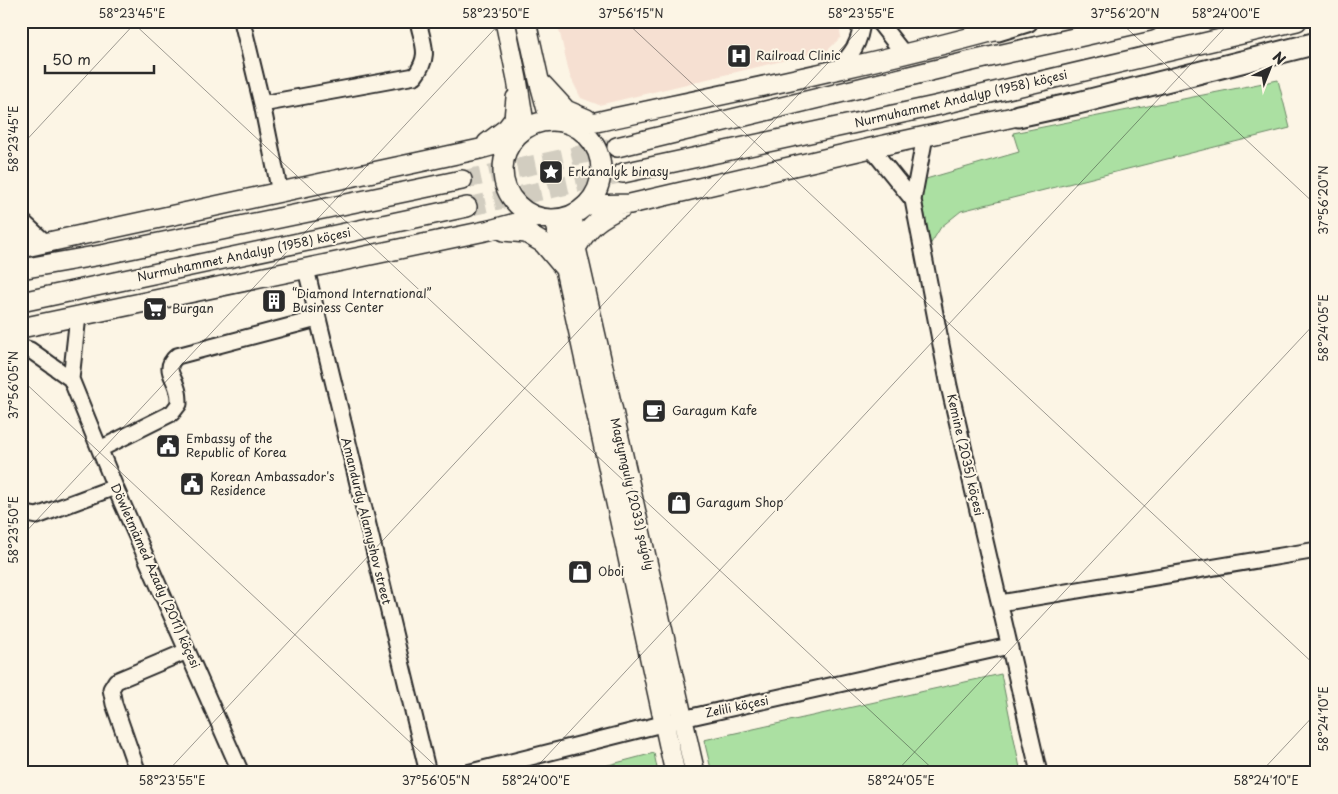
<svg xmlns="http://www.w3.org/2000/svg" width="1338" height="794" viewBox="0 0 1338 794" font-family="'Playpen Sans',sans-serif">
<style>
.built{fill:#f6e0d2}
.green{fill:#abe0a2;stroke:#6b8666}
.lines{fill:none;stroke-linecap:round;stroke-linejoin:round}
.major-tunnel{stroke:#d2cdc0;stroke-width:19;stroke-dasharray:19 9;stroke-linecap:butt}
.minor-casing{stroke:#2b2b2b;stroke-width:19}
.major-casing{stroke:#2b2b2b;stroke-width:22}
.highway-casing{stroke:#2b2b2b;stroke-width:25}
.minor{stroke:#fcf5e5;stroke-width:15}
.major{stroke:#fcf5e5;stroke-width:19}
.highway{stroke:#fcf5e5;stroke-width:21}
.ticks{fill:none;stroke:#2b2b2b;stroke-width:1;stroke-opacity:0.45}
.labels{text-anchor:middle;stroke-width:4;stroke-linejoin:round;paint-order:stroke}
.poi-label{font-size:12px;fill:#2b2b2b;stroke:#fcf5e5;text-anchor:start}
.street-label{font-size:12px;fill:#2b2b2b;stroke:#fcf5e5}
.neatline{fill:none;stroke:#2b2b2b;stroke-width:2}
.ticks-label{font-size:12px;text-anchor:middle;fill:#2b2b2b}
</style>
<rect width="100%" height="100%" fill="#fcf5e5"/>
<filter id="ink" filterUnits="userSpaceOnUse"><feTurbulence type="fractalNoise" baseFrequency=".02" numOctaves="2"/><feDisplacementMap in="SourceGraphic" scale="10" xChannelSelector="R" yChannelSelector="G"/><feConvolveMatrix kernelMatrix="1 2 1 2 8 2 1 2 1" color-interpolation-filters="sRGB"/></filter>
<g filter="url(#ink)">
<path class="built" d="M557,21H838L841,37L828,50L599,105L581,98L570,76Z"/>
<path class="green" d="M1278,80L1290,128L961,211L941,227L930,245L919,181L1019,152L1013,133Z
M1001,674L1021,773H712L704,740Z
M654,753L658,773H578Z"/>
<g class="lines">
<path class="major-tunnel" d="M462,180L617,147
M467,207L623,173"/>
<defs>
<path id="minor" d="M242,21L262,104L280,193
M878,21L904,54
M837,70C852,53 860,44 862,21
M262,104L415,76C431,55 423,45 418,21
M871,148L913,200L949,386L1039,773
M913,200L925,136
M21,220L46,243
M306,269L428,773
M78,316L71,379L115,487L241,773
M21,347L30,350L71,379
M100,449L172,413L179,404C179,400 179,395 178,392C175,376 162,369 177,356L317,319
M21,513L37,516L115,487
M1000,603L1317,550
M138,773L114,704L111,689L116,681L187,651
M467,773L682,719L1009,646"/>
<path id="major" d="M505,21L517,79L525,129
M526,21L539,80L550,121
M543,85L566,110L587,119
M503 170a49 49 0 1 1 98 0a49 49 0 1 1-98 0Z
M568,123L596,122C730,93 865,66 998,30
M487,143L507,128L514,119L516,98
M617,147L963,63L1149,21
M623,173L935,106L1297,21
M586,205L630,204L871,148L1018,116
M572,215L576,248L695,773
M554,219L675,773
M504,231L526,233L543,243L564,268
M21,248L480,149L513,140
M576,248C590,225 599,218 623,207
M21,269L106,254L462,180
M21,302L467,207
M21,328L490,230L538,217"/>
<path id="highway" d="M998,30L1027,21
M1018,116L1078,103L1317,43"/>
</defs>
<use href="#minor" class="minor-casing"/>
<use href="#major" class="major-casing"/>
<use href="#highway" class="highway-casing"/>
<use href="#minor" class="minor"/>
<use href="#major" class="major"/>
<use href="#highway" class="highway"/>
</g>
</g>
<path class="ticks" d="M131,21L937,773M625,21L1317,667M1119,21L1317,206M21,146L137,21M21,379L443,773M21,537L502,21M166,773L867,21M531,773L1231,21M895,773L1317,321M1260,773L1317,712"/>
<defs>
<symbol id="hospital-square" viewBox="-11 -11 22 22"><rect x="-9" y="-9" width="18" height="18" rx="4" fill="#2b2b2b" stroke="#fcf5e5"/><path d="M-5-5h3v3.5h4V-5h3V5h-3V1.5h-4V5h-3Z" fill="#fff"/></symbol>
<symbol id="sight-square" viewBox="-11 -11 22 22"><rect x="-9" y="-9" width="18" height="18" rx="4" fill="#2b2b2b" stroke="#fcf5e5"/><path d="M0-6L1.8-2.2L6-1.7L2.9 1.2L3.7 5.4L0 3.3L-3.7 5.4L-2.9 1.2L-6-1.7L-1.8-2.2Z" fill="#fff"/></symbol>
<symbol id="building-square" viewBox="-11 -11 22 22"><rect x="-9" y="-9" width="18" height="18" rx="4" fill="#2b2b2b" stroke="#fcf5e5"/><path d="M-4-6H4V6H1V3H-1V6H-4ZM-2.5-4.3h1.7v1.8h-1.7ZM.8-4.3h1.7v1.8H.8ZM-2.5-1h1.7V.8h-1.7ZM.8-1h1.7V.8H.8Z" fill="#fff"/></symbol>
<symbol id="supermarket-square" viewBox="-11 -11 22 22"><rect x="-9" y="-9" width="18" height="18" rx="4" fill="#2b2b2b" stroke="#fcf5e5"/><path d="M-6-5.5h2.5l.6 2H6L4.5 2H-2.5L-4.4-4H-6ZM-1.5 3.2a1.3 1.3 0 1 0 .1 0ZM3 3.2a1.3 1.3 0 1 0 .1 0Z" fill="#fff"/></symbol>
<symbol id="cafe-square" viewBox="-11 -11 22 22"><rect x="-9" y="-9" width="18" height="18" rx="4" fill="#2b2b2b" stroke="#fcf5e5"/><path d="M-5.5-4.5H6V0H3Q3 3.5 0 3.5H-2.5Q-5.5 3.5-5.5 0ZM3-3.2v2h1.7v-2ZM-6 4.5H4V6H-6Z" fill="#fff"/></symbol>
<symbol id="civic-square" viewBox="-11 -11 22 22"><rect x="-9" y="-9" width="18" height="18" rx="4" fill="#2b2b2b" stroke="#fcf5e5"/><path d="M-.6-6.5H3V-4.5H.6V-3L4-1V1h2V6H-6V1h2V-1L-.6-3ZM-1.2 2.5V6h2.4V2.5Z" fill="#fff"/></symbol>
<symbol id="shop-square" viewBox="-11 -11 22 22"><rect x="-9" y="-9" width="18" height="18" rx="4" fill="#2b2b2b" stroke="#fcf5e5"/><path d="M-5-2.5h2.3a2.7 3.5 0 0 1 5.4 0H5L5.5 6h-11ZM-1.5-2.5h3a1.5 2.3 0 0 0-3 0Z" fill="#fff"/></symbol>
</defs>
<g fill-rule="evenodd">
<use href="#hospital-square" x="725" y="42" width="28" height="28"/>
<use href="#sight-square" x="537" y="158" width="28" height="28"/>
<use href="#building-square" x="260" y="287" width="28" height="28"/>
<use href="#supermarket-square" x="141" y="295" width="28" height="28"/>
<use href="#cafe-square" x="640" y="397" width="28" height="28"/>
<use href="#civic-square" x="154" y="432" width="28" height="28"/>
<use href="#civic-square" x="178" y="470" width="28" height="28"/>
<use href="#shop-square" x="665" y="489" width="28" height="28"/>
<use href="#shop-square" x="566" y="558" width="28" height="28"/>
</g>
<g class="labels">
<g class="poi-label">
<text x="756" y="60">Railroad Clinic</text>
<text x="568" y="176">Erkanalyk binasy</text>
<text x="292" y="298">“Diamond International”<tspan x="292" dy="14">Business Center</tspan></text>
<text x="172" y="313">Burgan</text>
<text x="672" y="415">Garagum Kafe</text>
<text x="186" y="443">Embassy of the<tspan x="186" dy="14">Republic of Korea</tspan></text>
<text x="210" y="481">Korean Ambassador's<tspan x="210" dy="14">Residence</tspan></text>
<text x="696" y="507">Garagum Shop</text>
<text x="598" y="576">Oboi</text>
</g>
<g class="street-label">
<text transform="translate(961 99) rotate(-13)" y="4">Nurmuhammet Andalyp (1958) köçesi</text>
<text transform="translate(244 255) rotate(-12)" y="4">Nurmuhammet Andalyp (1958) köçesi</text>
<text transform="translate(965 455) rotate(77)" y="4">Kemine (2035) köçesi</text>
<text transform="translate(632 494) rotate(77)" y="4">Magtymguly (2033) şaýoly</text>
<text transform="translate(366 521) rotate(76)" y="4">Amandurdy Alamyshov street</text>
<text transform="translate(155 576) rotate(66)" y="4">Döwletmämed Azady (2011) köçesi</text>
<text transform="translate(737 707) rotate(-12)" y="4">Zelili köçesi</text>
</g>
</g>
<rect width="1338" height="794" fill="none" stroke="#fcf5e5" stroke-width="55"/>
<g transform="translate(1270 68) rotate(43)" stroke="#fcf5e5" stroke-width="4" paint-order="stroke">
<path d="M0-4L9 19L0 12L-9 19Z" fill="#2b2b2b"/>
<text y="-8" font-size="14" font-weight="bold" text-anchor="middle" fill="#2b2b2b">N</text>
</g>
<path d="M45 65v8h109v-8" fill="none" stroke="#2b2b2b" stroke-width="2.5"/>
<text x="52" y="65" font-size="15" fill="#2b2b2b" stroke="#fcf5e5" stroke-width="4" paint-order="stroke">50 m</text>
<rect x="28" y="28" width="1282" height="738" class="neatline"/>
<g class="ticks-label">
<text x="132" y="18">58°23'45"E</text>
<text x="496" y="18">58°23'50"E</text>
<text x="631" y="18">37°56'15"N</text>
<text x="861" y="18">58°23'55"E</text>
<text x="1125" y="18">37°56'20"N</text>
<text x="1226" y="18">58°24'00"E</text>
<text transform="translate(14 139) rotate(-90)" y="4">58°23'45"E</text>
<text transform="translate(1324 200) rotate(-90)" y="4">37°56'20"N</text>
<text transform="translate(1324 328) rotate(-90)" y="4">58°24'05"E</text>
<text transform="translate(14 385) rotate(-90)" y="4">37°56'05"N</text>
<text transform="translate(14 530) rotate(-90)" y="4">58°23'50"E</text>
<text transform="translate(1324 719) rotate(-90)" y="4">58°24'10"E</text>
<text x="172" y="785">58°23'55"E</text>
<text x="436" y="785">37°56'05"N</text>
<text x="536" y="785">58°24'00"E</text>
<text x="901" y="785">58°24'05"E</text>
<text x="1266" y="785">58°24'10"E</text>
</g>
</svg>
